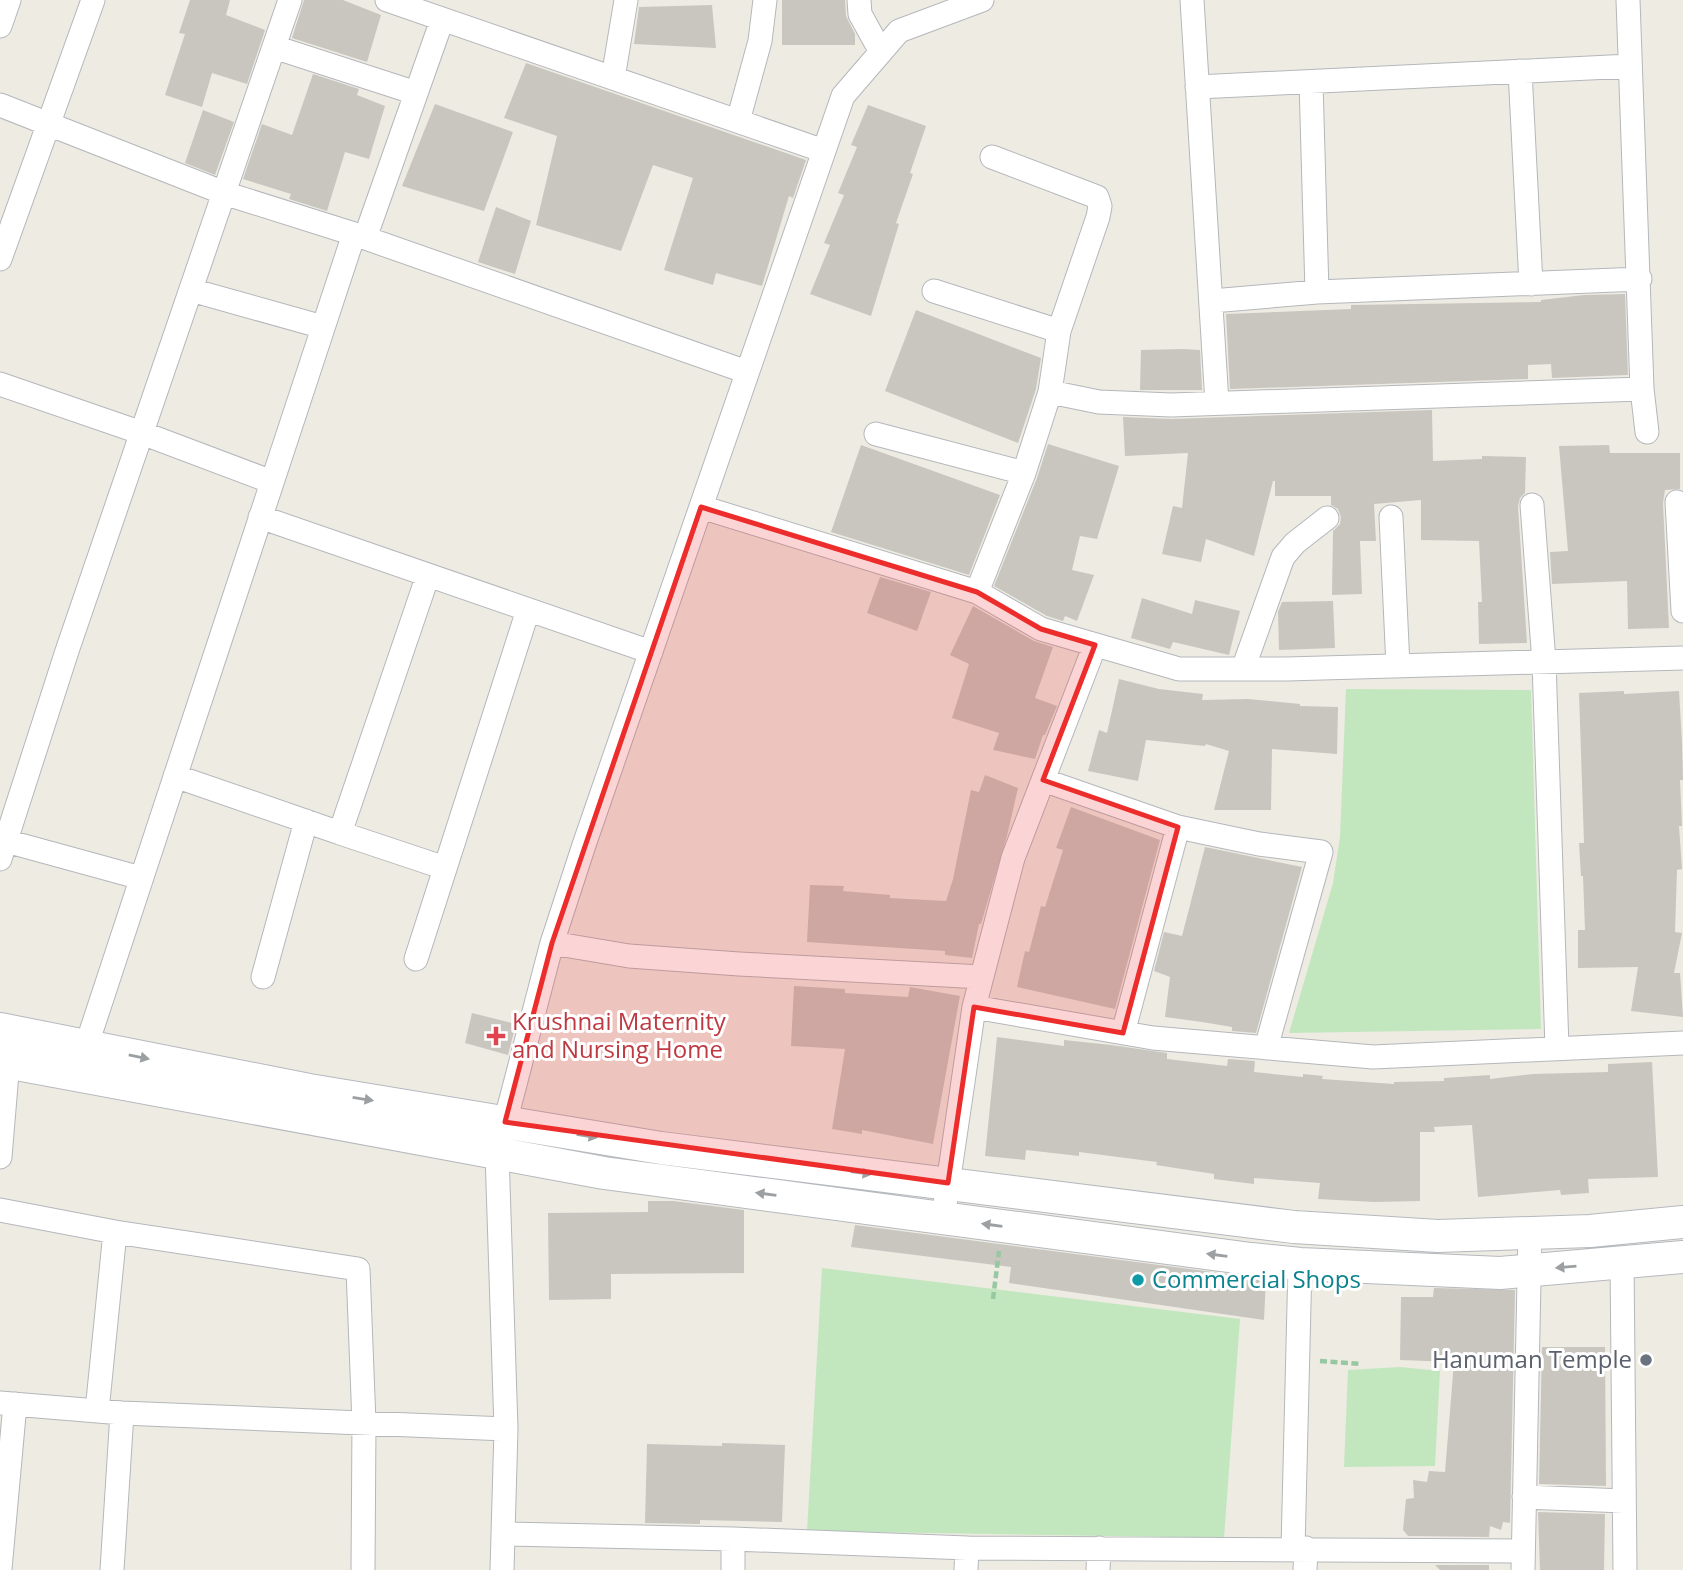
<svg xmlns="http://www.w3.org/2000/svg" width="1683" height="1570" viewBox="0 0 1683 1570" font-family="'Open Sans',sans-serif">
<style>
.green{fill:#c2e7bf}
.building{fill:#c9c6c0}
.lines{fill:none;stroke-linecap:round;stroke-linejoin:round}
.street-casing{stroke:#b4b7bb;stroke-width:25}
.secondary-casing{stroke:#b5b9be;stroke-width:34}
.path{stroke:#98c8a2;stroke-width:4.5;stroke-dasharray:7 3.5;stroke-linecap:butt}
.street{stroke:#fff;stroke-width:23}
.secondary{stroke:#fff;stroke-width:32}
.oneway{fill:#9da0a2}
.marked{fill:#ec2d2b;fill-opacity:0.2;stroke:#ec2d2b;stroke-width:5;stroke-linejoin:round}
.health-dot{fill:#e0444e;stroke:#fff;stroke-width:2.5}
.culture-dot{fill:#0f9aa8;stroke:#fff;stroke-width:2.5}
.worship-dot{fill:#6b7280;stroke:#fff;stroke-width:2.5}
.labels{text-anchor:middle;stroke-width:6;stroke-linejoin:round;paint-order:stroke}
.health-label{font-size:24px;fill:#be3a42;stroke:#fff;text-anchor:start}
.culture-label{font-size:24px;fill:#0d838f;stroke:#fff;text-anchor:start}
.worship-label{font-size:24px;fill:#5b616d;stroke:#fff;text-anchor:end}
</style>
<rect width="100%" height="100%" fill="#eeebe3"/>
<path class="green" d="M1346,689L1531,690L1541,1029L1289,1033L1333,883L1340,837Z
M822,1268L1240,1319L1224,1538L807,1531Z
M1400,1367L1440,1371L1435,1466L1344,1467L1348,1370Z"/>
<path class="building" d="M190,0H230L226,15L265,30L247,84L212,73L202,107L165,95L185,34L179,33Z
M304,0H343L381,15L367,62L292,38Z
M782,0H845L846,16L855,34V45H782Z
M712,5L716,48L634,44L639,7Z
M526,63L806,160L793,198L789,196L762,286L716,273L713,285L664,270L693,178L653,165L621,251L536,225L557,136L504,118Z
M313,74L359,89L357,95L385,106L369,159L345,152L327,211L289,199L291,194L243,179L262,124L292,135Z
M435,104L513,132L484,211L402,186Z
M868,105L926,126L910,173L913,174L896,223L899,224L871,316L810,294L830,245L824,243L844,195L838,193L857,147L851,145Z
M203,110L234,122L215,175L185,163Z
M496,207L531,221L515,274L478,262Z
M1625,294L1628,375L1552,378L1551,364L1528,365V379L1230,389L1226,314L1351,309V305L1541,302V300L1584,295Z
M916,310L1041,358L1036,389L1018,443L885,391Z
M1183,349L1200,350L1202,390H1140L1141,350Z
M1432,410L1433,461L1482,459V456L1526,457L1525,493L1520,498L1518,506L1527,643L1479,644L1478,602H1482L1479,541L1421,540V500L1374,504L1376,541H1360L1362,594L1332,595L1333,531L1340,524L1341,517L1338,509L1331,505V496H1275V481H1273L1254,556L1206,539L1201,562L1162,554L1173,506L1182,508L1188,453L1125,456L1123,417L1171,419Z
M1048,444L1119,466L1097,539L1080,536L1072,570L1094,575L1077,621L1065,616L1063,621L1047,616L994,586L1037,478Z
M861,445L1000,495L969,575L831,532Z
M1609,445L1610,453H1680V489L1665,490L1663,503L1669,628L1628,629L1627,581L1552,584L1550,552L1568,551L1559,446Z
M880,577L931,592L917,631L867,613Z
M1142,598L1192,614L1195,600L1240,611L1229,655L1173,642L1170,649L1131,638Z
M1333,601L1335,648L1279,650L1278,612L1282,602Z
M973,606L1034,641L1053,647L1035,698L1057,706L1045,735H1043L1035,759L993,750L999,733L952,718L969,664L950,655Z
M1119,679L1159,689L1203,694L1202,700L1248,699L1300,704V706L1338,707L1337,754L1272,749L1271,810H1214L1229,751L1206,744L1205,746L1146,740L1138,781L1088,771L1099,730L1107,733Z
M1624,691V694L1679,691L1682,742L1683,780H1680L1682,826H1679L1682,869L1677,870L1675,932L1682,933L1674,973H1680L1683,1017L1631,1011L1638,967L1578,968V930H1585L1583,876H1581L1579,843H1584L1579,693Z
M985,775L1018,788L1007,836L981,924H979L972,958L945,955V951L807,942L810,885L844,886L843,891L890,895V898L946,901L953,879L971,790L979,792Z
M1071,807L1160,840L1115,1009L1017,987L1025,951L1029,952L1041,906L1045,907L1063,850L1056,848Z
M1205,847L1302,867L1256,1033L1232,1031V1027L1202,1022L1165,1017L1170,977L1154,971L1164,932L1182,936Z
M794,986L845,989V993L908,997L910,987L960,996L933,1144L862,1130V1134L832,1129L845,1049L791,1046Z
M472,1013L516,1024L508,1055L465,1043Z
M997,1037L1064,1046V1040L1111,1045L1167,1053V1059L1227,1066L1228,1059L1255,1061L1254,1072L1303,1077V1074L1323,1076L1322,1079L1394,1084V1082L1444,1081V1078L1490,1075V1079L1533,1074L1608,1072V1064L1652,1062L1658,1177L1588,1179L1589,1193L1561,1195L1560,1190L1478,1197L1472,1125L1434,1127L1435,1132H1420V1201L1374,1202L1318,1199L1320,1183L1254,1178V1184L1214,1179V1174L1156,1165L1157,1162L1079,1152V1156L1026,1150L1025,1160L985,1156Z
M648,1201H673L744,1210V1273L611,1274V1299L549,1300L548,1213L648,1212Z
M855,1225L1266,1279L1264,1320L1009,1283L1011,1267L851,1247Z
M1434,1288L1515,1290L1510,1523L1503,1522L1501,1530L1490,1526L1489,1537L1408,1536L1403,1530L1406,1499L1414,1498L1413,1480L1427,1482L1429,1471L1445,1472L1454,1362L1400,1360L1401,1297H1433Z
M1542,1347H1605L1606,1486L1539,1484Z
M722,1443L785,1445L782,1522L700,1520V1524L645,1523L647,1444L722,1446Z
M1538,1512L1605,1514L1604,1570H1540Z
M1435,1565H1489V1570H1440Z"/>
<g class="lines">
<defs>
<path id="street" d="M387,0L824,151
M859,0L860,14L881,52
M1192,0L1217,403
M1628,0L1642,389L1647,432
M0,26L9,0
M274,47L416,93
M1520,71L1531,284
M613,78L626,0
M1311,82L1317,292
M1197,87L1630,66
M0,105L224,193L354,234L747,372
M738,121L760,41L765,0
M365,238L442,20
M0,259L93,0
M191,290L323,327
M934,291L1059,331
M1212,301L1317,292L1640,279
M0,384L142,433L272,482
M1050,392L1099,402L1171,405L1642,389
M876,434L1024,473
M1677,502L1683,611
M1532,505L1544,662L1557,1048
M701,507L977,592L1041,629L1179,669H1287L1683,658
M260,517L651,652
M1391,517L1398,666
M977,592L1024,473L1050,392L1059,331L1098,217L1100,206L1097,197L992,157
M1243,669L1283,557L1295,543L1327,518
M175,776L340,833L428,575
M1043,780L1178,827L1259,844L1321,852L1266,1048
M340,833L445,868
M6,841L141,878
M0,859L67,651L290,0
M552,943L629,956L739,964L982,977
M416,959L528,610
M263,977L306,821
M974,1007L1153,1038L1373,1057L1683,1043
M1123,1033L1178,827
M82,1059L354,234
M0,1157L9,1049
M0,1210L115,1232L358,1269L364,1423L363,1570
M943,1218L974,1007L1013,858L1095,645
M1622,1262L1625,1570
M0,1403L122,1413L506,1429
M97,1411L115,1232
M1524,1497L1624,1501
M503,1534L733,1539L967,1548L1523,1551
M1293,1549L1300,1264
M0,1569L15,1404
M112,1570L122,1413
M502,1570L506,1429L497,1153L552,943L584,845L843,96L899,31L982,0
M733,1570V1539
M966,1570L967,1548
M1098,1570L1099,1548
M1305,1570L1306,1548
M1523,1570L1530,1233"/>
<path id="secondary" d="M0,1029L309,1090L661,1148L1294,1227L1438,1236L1590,1231L1683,1222
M0,1061L604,1173L1251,1259L1300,1264L1500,1273L1683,1257"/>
</defs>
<use href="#street" class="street-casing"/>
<use href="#secondary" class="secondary-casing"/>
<path class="path" d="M993,1299L999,1251
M1320,1361L1361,1364"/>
<use href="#street" class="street"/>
<use href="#secondary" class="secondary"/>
</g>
<defs><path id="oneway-solid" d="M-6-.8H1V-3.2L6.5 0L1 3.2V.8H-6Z" transform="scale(1.75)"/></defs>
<g class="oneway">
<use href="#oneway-solid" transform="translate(139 1057) rotate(11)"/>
<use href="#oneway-solid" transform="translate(363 1099) rotate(9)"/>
<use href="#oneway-solid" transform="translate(587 1136) rotate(9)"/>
<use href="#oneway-solid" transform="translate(861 1173) rotate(7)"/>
<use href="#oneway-solid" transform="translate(766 1194) rotate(-172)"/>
<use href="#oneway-solid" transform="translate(992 1225) rotate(-172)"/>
<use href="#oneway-solid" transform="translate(1217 1255) rotate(-172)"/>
<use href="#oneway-solid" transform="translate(1566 1267) rotate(175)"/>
</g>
<path class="marked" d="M701,507L977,592L1041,629L1095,645L1043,780L1178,827L1123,1033L974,1007L948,1183L505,1122L552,943Z"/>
<path class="health-dot" d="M492.5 1025.5h7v7h7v7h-7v7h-7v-7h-7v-7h7z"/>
<circle class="culture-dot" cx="1138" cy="1280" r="7"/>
<circle class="worship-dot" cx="1646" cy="1360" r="7"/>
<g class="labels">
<g class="health-label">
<text x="512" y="1030">Krushnai Maternity<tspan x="512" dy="28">and Nursing Home</tspan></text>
</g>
<g class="culture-label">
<text x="1152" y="1288">Commercial Shops</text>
</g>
<g class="worship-label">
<text x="1632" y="1368">Hanuman Temple</text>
</g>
</g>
</svg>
